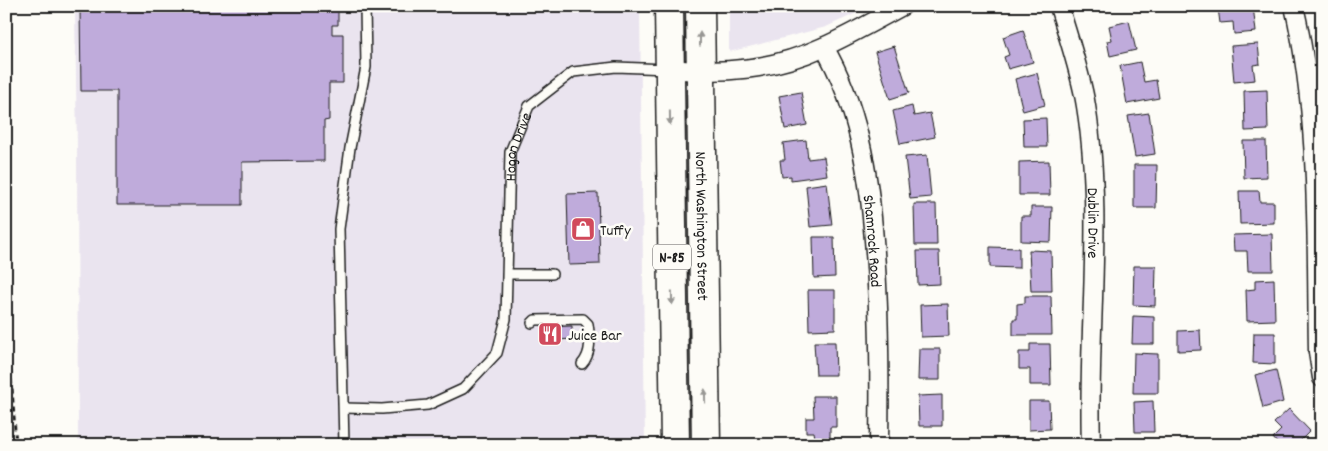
<svg xmlns="http://www.w3.org/2000/svg" width="1328" height="451" viewBox="0 0 1328 451" font-family="Dekko,sans-serif">
<style>
.built{fill:#eae4ef}
.building{fill:#bfabdb;stroke:#1c1c1c}
.lines{fill:none;stroke-linecap:round;stroke-linejoin:round}
.lane-casing{stroke:#1c1c1c;stroke-width:12}
.street-casing{stroke:#1c1c1c;stroke-width:21}
.primary-casing{stroke:#1c1c1c;stroke-width:31}
.path{stroke:#1c1c1c;stroke-width:3;stroke-dasharray:5 4;stroke-linecap:butt}
.lane{stroke:#fdfcf7;stroke-width:9}
.street{stroke:#fdfcf7;stroke-width:18}
.primary{stroke:#fdfcf7;stroke-width:28}
.oneway{fill:#989794}
.labels{text-anchor:middle;stroke-width:5;stroke-linejoin:round;paint-order:stroke}
.shield{fill:#fdfcf7;stroke:#605f5e;stroke-width:1}
.shield-label{font-size:15px;font-weight:bold;fill:#1c1c1c}
.street-label{font-size:16px;fill:#1c1c1c;stroke:#fdfcf7}
.poi-label{font-size:16px;fill:#1c1c1c;stroke:#fdfcf7;text-anchor:start}
</style>
<rect width="100%" height="100%" fill="#fdfcf7"/>
<filter id="ink" filterUnits="userSpaceOnUse"><feTurbulence type="fractalNoise" baseFrequency=".02" numOctaves="2"/><feDisplacementMap in="SourceGraphic" scale="10" xChannelSelector="R" yChannelSelector="G"/><feConvolveMatrix kernelMatrix="1 2 1 2 8 2 1 2 1" color-interpolation-filters="sRGB"/></filter>
<g filter="url(#ink)">
<path class="built" d="M75,6H640L645,445H78L77,151Z
M729,6H872L826,27L729,52Z"/>
<path class="building" d="M80,6H338V25H332V34H343V83H329V120L324,121V161L242,162V205H117V91H81Z
M1229,6H1253L1256,32L1234,34L1233,22L1220,23L1218,8Z
M1129,21L1136,50L1110,56L1107,41L1112,40L1109,26Z
M1023,30L1033,62L1008,69L1004,57L1009,55L1003,37Z
M1258,44L1260,64L1253,65L1255,80L1234,82L1231,46Z
M894,46L909,93L890,99L875,52Z
M1140,62L1144,82L1156,80L1159,98L1127,104L1120,66Z
M1037,73L1045,105L1023,111L1015,79Z
M1267,90L1268,130L1245,131L1244,91Z
M801,92L807,125L785,129L779,96Z
M912,106L914,116L930,113L935,137L900,144L893,111Z
M1149,113L1155,154L1135,157L1128,116Z
M1046,118L1047,147H1024L1023,119Z
M806,140L808,159L824,157L827,175L791,180V176L782,177L780,160H785L783,143Z
M1243,141H1266L1267,177L1244,178Z
M927,155L931,197L910,199L905,157Z
M1049,161L1050,195H1019V162Z
M1134,165H1157L1156,208H1134Z
M827,183L832,225L810,227L806,186Z
M1239,191H1259L1260,202H1274V223L1240,224Z
M598,193L600,264L569,265L567,194Z
M914,204H936L937,245H915Z
M1031,207H1052L1051,242L1021,241V216H1031Z
M1272,234L1273,271H1248L1247,251H1234L1233,235Z
M813,237H834L835,277L814,278Z
M990,247L1019,248V268L990,267Z
M1029,250L1051,251L1052,291H1031Z
M917,251H939L940,284L918,285Z
M1134,266H1156L1155,306L1133,305Z
M1274,279L1275,320L1247,321L1246,290L1255,289V280Z
M808,290H835V329L809,330Z
M1025,296H1051L1052,335H1013V319H1017V304L1025,303Z
M948,304L949,336L921,337L920,305Z
M1133,316L1154,317V344H1132Z
M572,326V339L544,341L543,327Z
M1200,330L1201,350L1178,351V331Z
M1254,333H1275V364L1253,363Z
M814,342H835L836,375H816Z
M1030,344H1050L1051,385H1030V369H1019V352H1030Z
M919,349H940V380H918Z
M1134,353L1158,354V393H1133Z
M1276,370L1283,402L1263,408L1255,375Z
M942,395V426H919L918,396Z
M813,396H836V427H830V438H815L814,432H806V418H814Z
M1029,401H1049L1050,429L1029,430Z
M1153,401L1154,432H1135L1134,402Z
M1289,409L1310,431L1296,445H1279L1273,438L1281,430L1274,423Z
M1318,439L1322,440V445H1316Z"/>
<g class="lines">
<defs>
<g id="lane">
<path d="M508,274H552"/>
<path d="M532,323L535,320L583,319L588,324C590,338 592,353 582,364"/>
<path id="s1" d="M344,408L382,409L428,405L463,389L497,353L506,319L510,152L529,106L573,72L616,67L668,69"/>
<path d="M344,445L339,229L350,148L366,67L365,6"/>
</g>
<g id="street">
<path id="s2" d="M1059,6C1068,37 1081,74 1086,106C1104,216 1087,333 1091,445"/>
<path d="M1294,6C1320,119 1316,237 1318,352L1322,378"/>
<path id="s3" d="M824,47C858,105 869,174 874,240C880,308 880,376 879,445"/>
<path d="M669,69C724,74 773,70 823,47C850,35 876,20 902,6"/>
</g>
<g id="primary">
<path d="M669,6L675,445"/>
<path id="s4" d="M700,6L706,445"/>
</g>
</defs>
<use href="#lane" class="lane-casing"/>
<use href="#street" class="street-casing"/>
<use href="#primary" class="primary-casing"/>
<path class="path" d="M6,344L11,374L16,445"/>
<use href="#lane" class="lane"/>
<use href="#street" class="street"/>
<use href="#primary" class="primary"/>
</g>
<defs><path id="oneway-solid" d="M-6-.8H1V-3.2L6.5 0L1 3.2V.8H-6Z" transform="scale(1.25)"/></defs>
<g class="oneway">
<use href="#oneway-solid" transform="translate(700 39) rotate(-90)"/>
<use href="#oneway-solid" transform="translate(670 118) rotate(89)"/>
<use href="#oneway-solid" transform="translate(672 298) rotate(89)"/>
<use href="#oneway-solid" transform="translate(705 396) rotate(-91)"/>
</g>
</g>
<defs>
<symbol id="shop-square" viewBox="-11 -11 22 22"><rect x="-9" y="-9" width="18" height="18" rx="4" fill="#d1495b" stroke="#fdfcf7"/><path d="M-5-2.5h2.3a2.7 3.5 0 0 1 5.4 0H5L5.5 6h-11ZM-1.5-2.5h3a1.5 2.3 0 0 0-3 0Z" fill="#fff"/></symbol>
<symbol id="restaurant-square" viewBox="-11 -11 22 22"><rect x="-9" y="-9" width="18" height="18" rx="4" fill="#d1495b" stroke="#fdfcf7"/><path d="M-5-6h1v4h1v-4h1v4h1v-4h1v5L-1.5 .5V6h-2V.5L-5-1ZM5-6V6H3V1.5H1.5Q1.5-4 5-6Z" fill="#fff"/></symbol>
</defs>
<g fill-rule="evenodd">
<use href="#shop-square" x="569" y="215" width="28" height="28"/>
<use href="#restaurant-square" x="536" y="320" width="28" height="28"/>
</g>
<g class="labels">
<rect class="shield" x="653" y="244.5" width="38" height="25" rx="4"/>
<g class="shield-label">
<text x="672" y="262">N-85</text>
</g>
<g class="street-label">
<text dy="6" stroke="none"><textPath href="#s1" startOffset="381">Hogan Drive</textPath></text>
<text dy="6" stroke="none"><textPath href="#s2" startOffset="221">Dublin Drive</textPath></text>
<text dy="6" stroke="none"><textPath href="#s4" startOffset="220">North Washington Street</textPath></text>
<text dy="6" stroke="none"><textPath href="#s3" startOffset="202">Shamrock Road</textPath></text>
</g>
<g class="poi-label">
<text x="600" y="235">Tuffy</text>
<text x="568" y="340">Juice Bar</text>
</g>
</g>
<rect width="1328" height="451" fill="none" stroke="#fdfcf7" stroke-width="25"/>
<rect x="12" y="12" width="1303" height="426" fill="none" stroke="#1c1c1c" stroke-width="2" filter="url(#ink)"/>
</svg>
